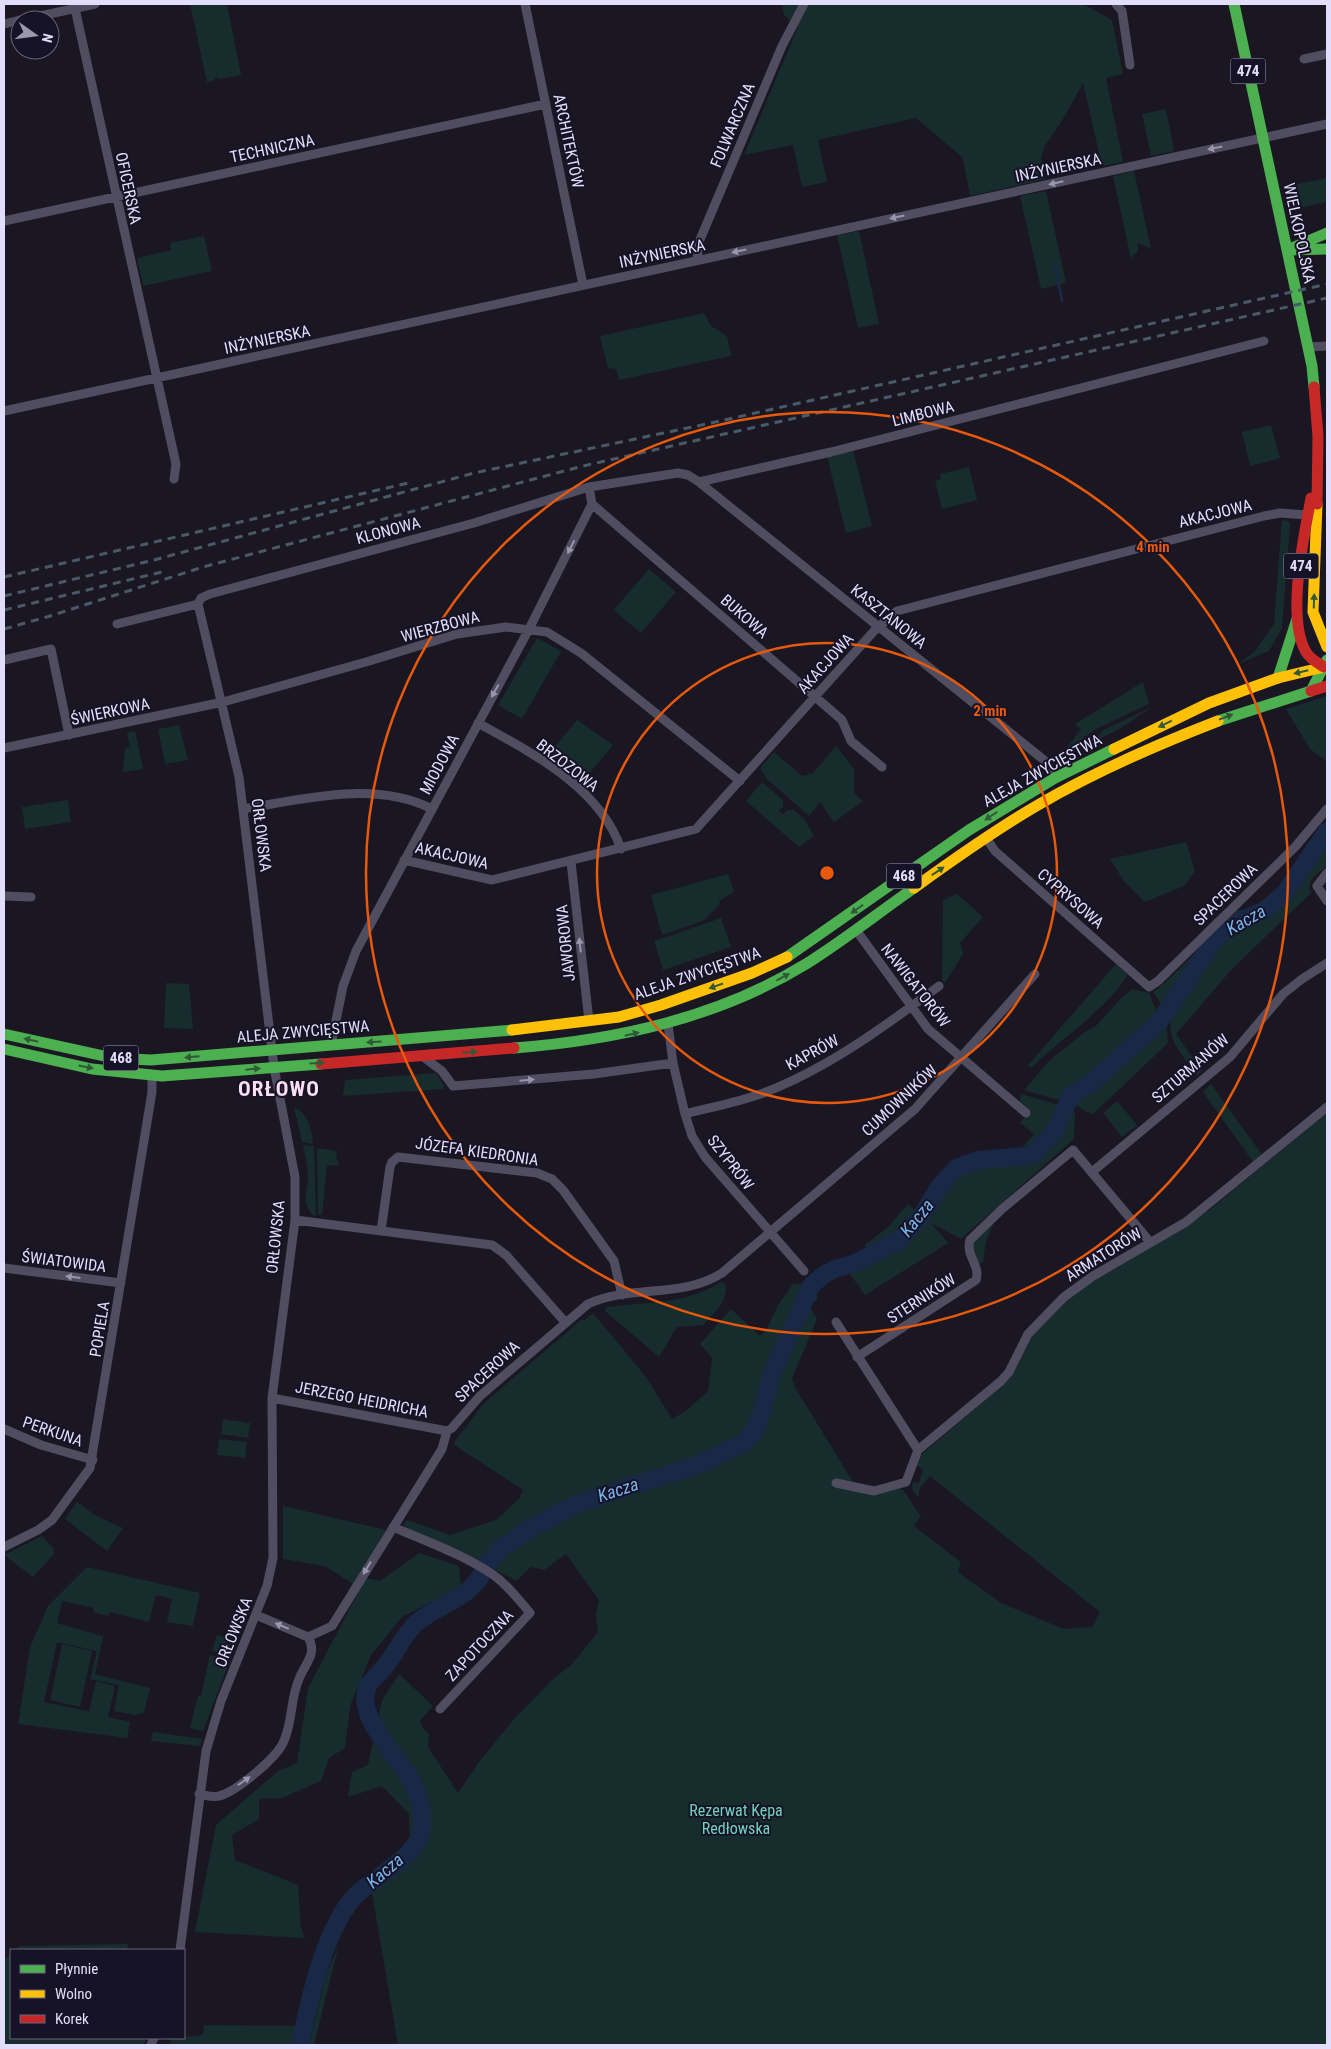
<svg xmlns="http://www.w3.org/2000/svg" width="1331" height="2049" viewBox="0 0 1331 2049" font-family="'Roboto Condensed',sans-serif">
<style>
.green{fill:#172c2d}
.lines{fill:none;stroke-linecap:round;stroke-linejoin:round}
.stream{stroke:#182846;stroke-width:3}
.river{stroke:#182846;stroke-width:18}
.street{stroke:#504d61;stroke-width:9}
.fast{stroke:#4caf50;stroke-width:11}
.slow{stroke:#ffc107;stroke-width:11}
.jam{stroke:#c62828;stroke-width:11}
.rail{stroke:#4a5968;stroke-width:3;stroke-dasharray:8 6;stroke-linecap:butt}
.oneway{fill:#9895ae}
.oneway2{fill:#2f5939}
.ring{fill:none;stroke:#e8590c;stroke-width:2.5}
.labels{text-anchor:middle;stroke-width:4;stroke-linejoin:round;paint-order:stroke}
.shield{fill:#171326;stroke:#a4a0ba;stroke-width:1}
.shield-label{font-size:15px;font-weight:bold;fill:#e1ddfa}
.street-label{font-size:16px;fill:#e1ddfa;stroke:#171326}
.park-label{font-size:16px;fill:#71d2bc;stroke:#171326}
.water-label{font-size:18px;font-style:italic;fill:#78b4ed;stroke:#171326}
.district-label{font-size:21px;font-weight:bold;letter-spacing:1px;fill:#fbdef0;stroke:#171326}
.centre{fill:#e8590c;stroke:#171326;stroke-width:2.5}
.ring-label{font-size:15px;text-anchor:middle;font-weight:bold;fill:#e8590c;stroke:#171326;stroke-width:4;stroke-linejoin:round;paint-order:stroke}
</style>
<rect width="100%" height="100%" fill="#1a1722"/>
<path class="green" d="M190,4H227L241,75L220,79L216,77L213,81L207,82Z
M782,4H1083L1112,20L1123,74L1106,78L1123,162L1102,166L1083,83L1063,119L1044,147L1041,158L1046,179L970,196L963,158L916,118L818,140L827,182L802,187L793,145L744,155L798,27L784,15Z
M1166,109L1174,151L1151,156L1142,114Z
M1134,171L1151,249L1138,243V251L1131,258L1113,176Z
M1327,178V202L1299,208L1293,185Z
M1046,191L1066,283L1041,289L1020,196Z
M859,231L879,324L858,328L837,235Z
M204,236L212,271L143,286L137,258L171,250L170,243Z
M704,313L711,326L727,336L731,356L619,380L616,369L608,368L600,336Z
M1271,425L1280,458L1250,466L1242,432Z
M853,450L872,526L846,533L827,456Z
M969,467L977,500L942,509L935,481L941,479L940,474Z
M1282,520L1288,521L1290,524L1282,628L1269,651L1238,664L1255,651L1274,624Z
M649,569L676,592L641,633L614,610Z
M537,638L561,651L522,719L498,705Z
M1143,682L1149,704L1094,730L1062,754L1081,729L1075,724Z
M1327,696V762L1310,749L1286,709Z
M1152,707L1121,728L1070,754L1090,737L1101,734V731Z
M577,720L613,745L580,784L546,758Z
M179,725L188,760L165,764L158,729Z
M135,731L143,769L123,772L125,748L130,747L127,733Z
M836,746L854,769V793L863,801L834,822L820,802L809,816L766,778L760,768L774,752L802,776L813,773Z
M762,782L783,800V806L779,811L783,814L787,810H794L805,820L814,836L799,847L746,801Z
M68,800L71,822L25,829L22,807Z
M1327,825V866C1319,873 1305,880 1311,893L1232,969L1176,1034L1202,1071L1197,1075C1184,1057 1166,1041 1171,1017L1167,1013C1186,986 1200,956 1224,934C1233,927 1246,926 1256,921C1281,910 1295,888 1307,865L1304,861L1307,851Z
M1186,842L1195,871L1184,886L1145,902L1124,881L1110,859Z
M728,874L734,892L719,901L720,904L703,921L662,935L651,895Z
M957,894L983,917L960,943L963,954L945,983L942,980L943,900Z
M1240,910L1254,911L1230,923L1213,937L1164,1009L1153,992C1161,990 1225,922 1236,911Z
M721,918L731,947L663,970L654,941Z
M1116,964L1128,975C1103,1012 1063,1037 1031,1068L1028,1065Z
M166,983L189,984L193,1029L164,1028Z
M1132,989L1149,993L1156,1010L1161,1013C1140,1037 1114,1060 1089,1080C1081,1087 1071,1089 1066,1100L1059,1098L1058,1100L1024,1090L1050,1060L1085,1032L1096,1026L1121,998Z
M1166,1019L1168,1043L1093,1114C1083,1112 1079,1106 1070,1102L1074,1096L1089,1088L1112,1069Z
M436,1073L444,1085L443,1089L343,1096L345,1080Z
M1211,1084L1263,1156L1254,1163L1203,1092Z
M1021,1094L1063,1106C1057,1126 1043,1150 1022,1155L1018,1153L1034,1134L1020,1123L1030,1111L1020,1101Z
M1117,1101L1137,1125L1122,1137L1103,1113Z
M294,1107C307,1112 313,1131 313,1144L302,1142Z
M1067,1108L1075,1112L1074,1139L961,1239L931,1223L948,1243L865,1295L850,1274L867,1263L865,1245L888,1227L908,1204L923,1217L958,1175L968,1169L1029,1160C1047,1148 1060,1129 1067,1108Z
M1327,1112V2045H398L372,1893L410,1841L409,1814L382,1786L348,1797L352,1772L368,1765L382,1700L399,1674L433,1706L420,1721L422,1727L429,1734L428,1747L458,1793L479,1762L515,1718L552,1680L572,1664L598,1632L596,1615L599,1600L566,1554L544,1570L531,1567L516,1581L477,1560L403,1526L407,1520L450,1535L496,1520L519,1499L523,1490L453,1444L484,1403L581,1320H585L593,1313L646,1377L672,1419L686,1411L708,1391L712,1358L700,1344L731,1309L760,1336L767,1329L778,1305L793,1284L809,1283L818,1299L809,1306L817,1319L792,1379L796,1389L853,1482L876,1494L900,1488C910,1496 912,1506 921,1516L914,1526L961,1562L958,1572L1001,1603L1064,1629L1092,1627L1100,1612L930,1476L920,1488L918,1497C913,1493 911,1488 913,1482L919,1483L923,1470L917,1465L919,1457L1006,1382L1016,1369L1033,1335L1066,1300L1093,1280L1211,1209Z
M303,1145L314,1146L316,1216L312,1215C301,1199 307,1194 308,1177C308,1167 305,1155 303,1145Z
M317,1148L337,1151L336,1158L339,1162L338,1166L327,1165L322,1215L318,1214Z
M991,1222L993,1224L986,1241L983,1262L977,1266L973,1258V1242Z
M721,1282L726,1284C727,1304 715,1312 703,1325L677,1327L659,1357L605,1311L607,1307C646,1302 688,1304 721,1282Z
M223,1419L250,1423L248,1438L221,1434Z
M219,1439L247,1442L245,1458L217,1455Z
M77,1502L96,1516L123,1528L107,1551L65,1519Z
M283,1506L386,1530L353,1584L325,1566L283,1559Z
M42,1536L53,1548L54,1554L33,1577L4,1555Z
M419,1553L459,1566L461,1587L402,1617L371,1655L350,1706L345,1748L329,1758L321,1781L282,1798L259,1799V1819L232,1835L235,1860L298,1885L301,1928L305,1938L195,1932L216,1825L278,1771L297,1763L308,1688L366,1578L380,1581Z
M87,1567L200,1593L193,1626L167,1622L172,1599L156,1595L149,1622L110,1612L108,1616L93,1612L94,1608L62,1601L57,1623L102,1636L104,1633L95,1674L150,1688L144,1713L135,1715L114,1711L119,1685L90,1679L97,1651L57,1642L44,1702L93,1712L89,1711L96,1681L115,1686L108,1717L130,1722L127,1738L18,1724L30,1647L48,1606Z
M217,1635L238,1640L231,1656L212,1651Z
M62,1644L92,1651L80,1707L50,1700Z
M210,1655L230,1660L203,1731L190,1728L198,1696H201Z
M153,1732L202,1739L200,1746L151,1741Z
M128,1944L127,1950H15L19,1946Z
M338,1948L314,2045H309L326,1974Z
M4,1949L5,1960L11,1954V2038H146L144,2045H4Z
M204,2025L300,2026L296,2045L170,2044L171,2038L203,2035Z"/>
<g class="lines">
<path class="stream" d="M1055,264L1062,301"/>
<path class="river" d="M487,1565L499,1550L529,1529L579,1503L700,1464L745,1442L754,1431L762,1413L771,1376L811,1286L821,1277L832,1270L855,1263L900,1240L922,1215L939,1187L956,1168L978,1160L1027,1156L1035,1153L1055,1130L1072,1094L1090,1084L1160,1021L1214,940L1231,925L1265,910L1284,894L1327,831
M300,2045C309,2001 324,1931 354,1897C372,1877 423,1856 422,1824C422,1811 418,1791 411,1780C398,1756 352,1714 369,1684C374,1677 382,1671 387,1664C397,1651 403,1636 415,1624C437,1604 468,1601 483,1572"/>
<path class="street" d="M74,4L176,464L174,479
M525,4L583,285
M1116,4L1122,11L1130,65
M22,20L95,4
M4,24L20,20
M1304,59L1327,54
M4,221L546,104
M697,260L699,242L782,46L804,4
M1308,347L1327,346
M4,411L1327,124
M699,482L831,452L1264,341
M589,487L592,504L842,720L851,741L882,767
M198,604L201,598L210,594L474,523L589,487L678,473L688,475L699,482L1044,760L1055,778
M117,624L198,604
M4,660L51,649L69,735
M478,723C532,753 600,787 621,849
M4,748L223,702L366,662L457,634L506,627L547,632L581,653L740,781
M243,809C303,799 375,780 432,809
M986,838L995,851L1149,987L1158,981L1295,847L1327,809
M404,860L492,880L696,829L874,631L897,611L1264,516L1280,513L1307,515
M571,862L589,1021
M1327,873L1317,886L1327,901
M4,896L31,897
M856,930L928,1029L1026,1113
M668,1024L673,1063L685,1114L692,1136L705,1157L804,1271
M331,1045L343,986L356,951L529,629L592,504
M422,1056L442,1071L453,1086L594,1074L673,1063
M685,1114C712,1107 740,1102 766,1092C830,1067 885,1026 939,986
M1092,1172L1230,1057L1283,994L1302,979L1327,963
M295,1220L492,1245L506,1255L565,1322
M381,1231L390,1167L392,1162L398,1157L537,1173L552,1179L563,1190L614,1261L622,1295
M4,1268L121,1283
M836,1322L918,1450
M857,1357L976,1280C981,1266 965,1255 970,1240L1002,1209L1073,1150L1150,1242
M272,1398L447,1431
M4,1429L41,1445L93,1460
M447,1431L452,1428L480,1396L588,1304C630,1284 682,1299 722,1273L915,1109L1035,974
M836,1483L874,1491L906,1482L918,1450L1001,1381L1009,1372L1028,1334L1064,1297L1093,1276L1186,1222L1327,1107
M393,1527C426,1541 462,1554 492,1574C507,1584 518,1599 530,1613L440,1709
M4,1547L38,1530L52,1520L90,1468L152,1092V1076
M256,1615L308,1637L332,1626L442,1449L447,1431
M199,1794C205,1795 213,1798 219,1796C236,1792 276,1758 283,1743C293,1723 290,1699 299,1679C305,1663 318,1654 308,1637
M180,1950L206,1751L221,1701L267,1586L273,1558L272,1398L295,1220V1177L274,1067L239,777L198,604
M151,2045L154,2038"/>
<path class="fast" d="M1234,4L1312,366L1314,387
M1287,250L1327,233
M1290,250L1327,249
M1278,678L1297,619
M1218,721L1311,691L1327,660
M787,957L969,830L1055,778L1114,749
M4,1034L113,1058L151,1060L512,1030
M514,1048C617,1040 717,1018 806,964C843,941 878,913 914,888
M4,1049L92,1069L162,1076L321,1064"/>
<path class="slow" d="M1317,504L1313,612L1327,647
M1114,749L1209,703L1278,678L1324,667
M914,888C954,859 995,830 1038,805C1094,772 1156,745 1218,721
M512,1030L619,1017L661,1005L752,973L787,957"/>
<path class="jam" d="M1314,387L1318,436L1317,504
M1311,498C1304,536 1286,618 1306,652C1310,659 1318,663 1324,667
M1311,691L1327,686
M321,1064L514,1048"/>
<path class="rail" d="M4,577L408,483
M4,596L154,560L474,473L711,423L1327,284
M4,610L166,571
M4,629L50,616L203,567L583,466L1327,298"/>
</g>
<defs><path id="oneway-solid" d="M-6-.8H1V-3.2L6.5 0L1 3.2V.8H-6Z" transform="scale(1.25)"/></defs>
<g class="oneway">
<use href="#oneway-solid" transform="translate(1215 148) rotate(168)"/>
<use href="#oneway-solid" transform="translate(1056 183) rotate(167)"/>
<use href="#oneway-solid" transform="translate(897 217) rotate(168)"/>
<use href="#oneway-solid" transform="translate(739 251) rotate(168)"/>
<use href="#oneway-solid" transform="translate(571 547) rotate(117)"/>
<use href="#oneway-solid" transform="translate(495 691) rotate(119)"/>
<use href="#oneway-solid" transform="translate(580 945) rotate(-96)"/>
<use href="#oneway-solid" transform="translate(527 1080) rotate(-5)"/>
<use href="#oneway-solid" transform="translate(73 1277) rotate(-173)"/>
<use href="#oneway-solid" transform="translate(367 1568) rotate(122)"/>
<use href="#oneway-solid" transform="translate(282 1626) rotate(-157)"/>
<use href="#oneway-solid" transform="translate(244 1781) rotate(-35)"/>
</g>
<g class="oneway2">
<use href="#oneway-solid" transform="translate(1314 601) rotate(-88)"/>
<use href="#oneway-solid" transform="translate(1301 672) rotate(167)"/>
<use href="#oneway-solid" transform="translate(1226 717) rotate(-21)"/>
<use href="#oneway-solid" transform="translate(1165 724) rotate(154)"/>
<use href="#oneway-solid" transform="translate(991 816) rotate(147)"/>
<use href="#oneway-solid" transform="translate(938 871) rotate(-34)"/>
<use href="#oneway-solid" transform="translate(857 909) rotate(145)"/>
<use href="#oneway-solid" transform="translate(783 977) rotate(-28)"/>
<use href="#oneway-solid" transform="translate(716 986) rotate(161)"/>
<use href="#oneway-solid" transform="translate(632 1034) rotate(-13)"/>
<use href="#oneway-solid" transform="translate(31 1040) rotate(-167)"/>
<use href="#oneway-solid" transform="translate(374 1042) rotate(176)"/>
<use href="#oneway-solid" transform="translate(470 1052) rotate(-5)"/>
<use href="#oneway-solid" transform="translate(192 1057) rotate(175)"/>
<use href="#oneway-solid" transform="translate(317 1063) rotate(-4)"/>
<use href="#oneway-solid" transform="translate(86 1067) rotate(11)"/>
<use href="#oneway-solid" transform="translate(253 1069) rotate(-6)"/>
</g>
<g class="ring">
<circle cx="827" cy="873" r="230"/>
<circle cx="827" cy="873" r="461"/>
</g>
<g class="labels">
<g class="shield">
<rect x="1230.5" y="58.5" width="35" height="25" rx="4"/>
<rect x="1283.5" y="553.5" width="35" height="25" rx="4"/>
<rect x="886.5" y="863.5" width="35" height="25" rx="4"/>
<rect x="103.5" y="1045.5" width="35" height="25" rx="4"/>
</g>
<g class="shield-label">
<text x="1248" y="76">474</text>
<text x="1301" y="571">474</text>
<text x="904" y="881">468</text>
<text x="121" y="1063">468</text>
</g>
<g class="street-label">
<text transform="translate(732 125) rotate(-67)" y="6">FOLWARCZNA</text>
<text transform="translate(569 141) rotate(78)" y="6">ARCHITEKTÓW</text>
<text transform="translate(272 148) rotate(-12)" y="6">TECHNICZNA</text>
<text transform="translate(1058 167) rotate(-12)" y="6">INŻYNIERSKA</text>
<text transform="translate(129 188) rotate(78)" y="6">OFICERSKA</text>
<text transform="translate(1300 233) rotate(78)" y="6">WIELKOPOLSKA</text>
<text transform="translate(662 253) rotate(-12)" y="6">INŻYNIERSKA</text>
<text transform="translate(267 339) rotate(-12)" y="6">INŻYNIERSKA</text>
<text transform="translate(923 413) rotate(-14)" y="6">LIMBOWA</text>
<text transform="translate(1215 513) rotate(-14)" y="6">AKACJOWA</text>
<text transform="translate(388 530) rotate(-15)" y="6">KLONOWA</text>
<text transform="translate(745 616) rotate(41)" y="6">BUKOWA</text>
<text transform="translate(889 616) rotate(39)" y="6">KASZTANOWA</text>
<text transform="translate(440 626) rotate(-15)" y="6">WIERZBOWA</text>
<text transform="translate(825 663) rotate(-48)" y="6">AKACJOWA</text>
<text transform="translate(110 711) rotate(-12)" y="6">ŚWIERKOWA</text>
<text transform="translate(439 764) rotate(-62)" y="6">MIODOWA</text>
<text transform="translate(568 765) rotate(38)" y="6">BRZOZOWA</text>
<text transform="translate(1042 770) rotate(-29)" y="6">ALEJA ZWYCIĘSTWA</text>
<text transform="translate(262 835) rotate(83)" y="6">ORŁOWSKA</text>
<text transform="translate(452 855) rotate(13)" y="6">AKACJOWA</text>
<text transform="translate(1225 894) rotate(-44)" y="6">SPACEROWA</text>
<text transform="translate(1071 898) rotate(41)" y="6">CYPRYSOWA</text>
<text transform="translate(565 943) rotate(-96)" y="6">JAWOROWA</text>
<text transform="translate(697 973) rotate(-19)" y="6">ALEJA ZWYCIĘSTWA</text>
<text transform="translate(916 985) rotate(52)" y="6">NAWIGATORÓW</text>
<text transform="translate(303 1031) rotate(-5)" y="6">ALEJA ZWYCIĘSTWA</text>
<text transform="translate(812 1052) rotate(-28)" y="6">KAPRÓW</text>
<text transform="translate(1190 1068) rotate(-41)" y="6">SZTURMANÓW</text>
<text transform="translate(899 1100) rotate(-43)" y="6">CUMOWNIKÓW</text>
<text transform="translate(477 1151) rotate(8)" y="6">JÓZEFA KIEDRONIA</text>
<text transform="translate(731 1162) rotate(52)" y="6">SZYPRÓW</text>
<text transform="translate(275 1237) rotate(-84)" y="6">ORŁOWSKA</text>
<text transform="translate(1103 1254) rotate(-32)" y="6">ARMATORÓW</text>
<text transform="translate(64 1261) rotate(7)" y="6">ŚWIATOWIDA</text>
<text transform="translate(921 1298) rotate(-33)" y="6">STERNIKÓW</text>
<text transform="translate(99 1329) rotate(-81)" y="6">POPIELA</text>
<text transform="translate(487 1371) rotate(-43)" y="6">SPACEROWA</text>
<text transform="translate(362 1399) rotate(11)" y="6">JERZEGO HEIDRICHA</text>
<text transform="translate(53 1431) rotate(19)" y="6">PERKUNA</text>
<text transform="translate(233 1632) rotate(-68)" y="6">ORŁOWSKA</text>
<text transform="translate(479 1645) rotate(-47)" y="6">ZAPOTOCZNA</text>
</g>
<g class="park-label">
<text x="736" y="1816">Rezerwat Kępa<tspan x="736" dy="18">Redłowska</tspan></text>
</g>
<g class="water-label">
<text transform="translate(1246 920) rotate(-30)" y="6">Kacza</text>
<text transform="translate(917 1218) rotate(-51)" y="6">Kacza</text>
<text transform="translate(618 1490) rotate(-18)" y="6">Kacza</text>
<text transform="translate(385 1871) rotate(-41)" y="6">Kacza</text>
</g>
<g class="district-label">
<text x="279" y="1096">ORŁOWO</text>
</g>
</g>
<circle cx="827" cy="873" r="8" class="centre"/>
<g class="ring-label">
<text x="1153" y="552">4 min</text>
<text x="990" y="716">2 min</text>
</g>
<rect width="1331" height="2049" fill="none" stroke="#e1ddfa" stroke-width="10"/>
<rect x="10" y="1949" width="175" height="90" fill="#171326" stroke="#68647b"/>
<rect x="20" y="1965" width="25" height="8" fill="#4caf50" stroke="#68647b"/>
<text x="55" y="1974" font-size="15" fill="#e1ddfa">Płynnie</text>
<rect x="20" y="1990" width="25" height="8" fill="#ffc107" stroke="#68647b"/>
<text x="55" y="1999" font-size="15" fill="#e1ddfa">Wolno</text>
<rect x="20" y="2015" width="25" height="8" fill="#c62828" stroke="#68647b"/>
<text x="55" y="2024" font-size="15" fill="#e1ddfa">Korek</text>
<g transform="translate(35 35) rotate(104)"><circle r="24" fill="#171326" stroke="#68647b"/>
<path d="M0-4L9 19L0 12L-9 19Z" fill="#9b98ae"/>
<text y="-8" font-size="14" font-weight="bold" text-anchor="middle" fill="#e1ddfa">N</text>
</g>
</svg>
